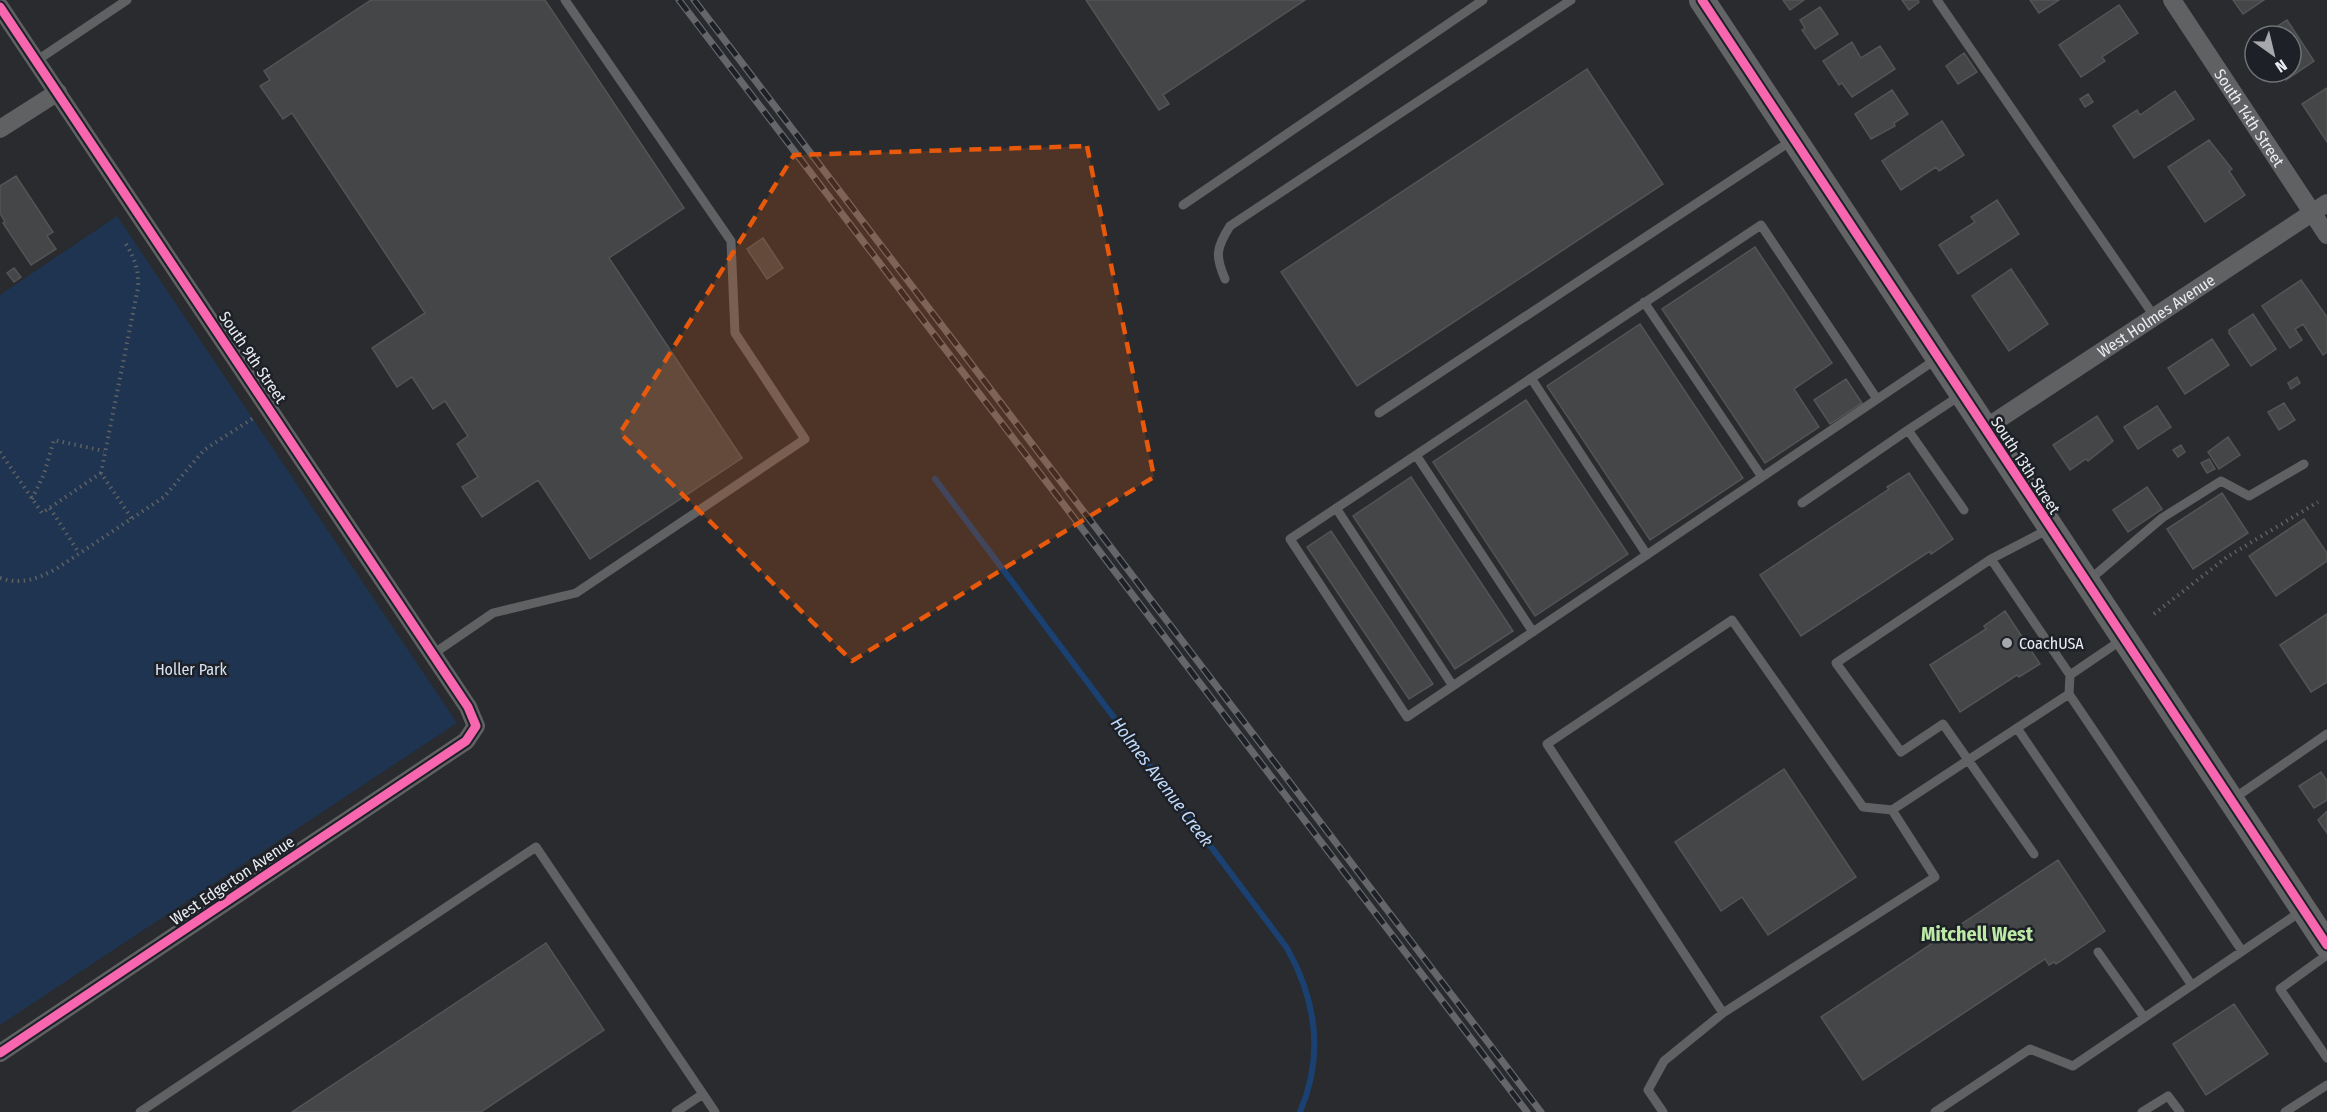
<svg xmlns="http://www.w3.org/2000/svg" width="2327" height="1112" viewBox="0 0 2327 1112" font-family="'Fira Sans Condensed',sans-serif">
<style>
.green{fill:#1e3451}
.lines{fill:none;stroke-linecap:round;stroke-linejoin:round}
.stream{stroke:#1a4171;stroke-width:6}
.building{fill:#444647;stroke:#535554;stroke-width:1.5}
.path{stroke:#5f6162;stroke-width:4;stroke-dasharray:1.5 4.5;stroke-linecap:butt}
.lane{stroke:#606163;stroke-width:9}
.street{stroke:#606163;stroke-width:18}
.secondary{stroke:#636465;stroke-width:26}
.rail-casing{stroke:#656669;stroke-width:7}
.rail{stroke:#1d2127;stroke-width:4.5;stroke-dasharray:14;stroke-linecap:butt}
.cycleway-casing{stroke:#1d2127;stroke-width:13}
.cycleway{stroke:#f766af;stroke-width:9}
.marked{fill:#e8590c;fill-opacity:0.2;stroke:#e8590c;stroke-width:4.5;stroke-dasharray:12 8;stroke-linejoin:round}
.poi-dot{fill:#a6a8ac;stroke:#1d2127;stroke-width:2}
.labels{text-anchor:middle;stroke-width:5;stroke-linejoin:round;paint-order:stroke}
.street-label{font-size:16px;fill:#e9ecf0;stroke:#1d2127}
.poi-label{font-size:16px;fill:#e9ecf0;stroke:#1d2127;text-anchor:start}
.park-label{font-size:16px;fill:#d5e1f2;stroke:#1d2127}
.water-label{font-size:18px;font-style:italic;fill:#c0d9fa;stroke:#1d2127}
.quarter-label{font-size:20px;font-weight:bold;fill:#bdeaa7;stroke:#1d2127}
</style>
<rect width="100%" height="100%" fill="#292b2e"/>
<path class="green" d="M117,216L457,723L0,1025V295Z"/>
<g class="lines">
<path class="stream" d="M935,479L1287,948C1316,1000 1324,1056 1300,1112"/>
</g>
<path class="building" d="M371,0H545L684,208L609,258L742,458L590,559L538,480L482,517L462,487L478,477L457,444L468,436L445,401L433,409L412,377L397,387L372,348L425,313L292,113L283,119L260,86L270,80L264,71Z
M1086,0H1305L1163,95L1169,104L1159,110Z
M1783,0H1804L1790,10Z
M1902,0H1918L1919,2L1909,10Z
M2030,0H2059L2039,13Z
M2233,0H2264L2243,14Z
M2119,5L2138,33L2102,57L2105,61L2081,77L2059,45Z
M1820,7L1838,34L1815,49L1802,30L1805,28L1800,20Z
M2287,20L2314,61L2286,80L2281,72H2291V36H2262Z
M1852,42L1861,58L1880,46L1895,69L1852,97L1842,83L1839,85L1823,61Z
M1964,53L1977,72L1958,84L1946,66Z
M1587,69L1663,184L1357,386L1281,272Z
M2327,88V142L2302,104Z
M1892,90L1908,114L1894,123L1895,126L1871,139L1855,114Z
M2175,91L2194,119L2134,158L2113,126L2137,110L2140,115Z
M2088,94L2093,102L2085,107L2080,99Z
M1942,121L1964,155L1939,171L1936,167L1901,190L1882,161Z
M2209,140L2232,169L2229,171L2245,195L2205,222L2168,167Z
M16,176L53,232L47,236L56,249L31,265L3,223L5,222L0,213V186Z
M1997,200L2019,234L1958,274L1939,245L1975,222L1971,217Z
M763,238L783,268L767,279L747,249Z
M1755,247L1832,363L1794,389L1819,427L1765,463L1662,309Z
M14,268L21,277L14,282L7,273Z
M2011,269L2048,324L2009,351L1972,296Z
M2301,280L2327,317V352L2323,355L2303,324L2295,329L2302,340L2290,348L2262,306Z
M2253,314L2276,349L2251,366L2229,333V330Z
M1640,324L1743,478L1650,540L1547,386Z
M2212,339L2229,365L2185,394L2168,368Z
M2297,377L2300,383L2291,389L2288,383Z
M1846,379L1862,403L1830,424L1814,400Z
M1526,400L1628,554L1535,616L1433,462Z
M2284,403L2295,420L2279,430L2268,412Z
M2157,406L2171,427L2138,449L2124,427Z
M2097,416L2113,441L2088,461L2086,459L2070,470L2053,445Z
M2228,437L2240,455L2219,469L2208,452Z
M2181,445L2185,452L2178,457L2173,450Z
M2209,459L2215,469L2207,473L2201,463Z
M1909,473L1953,539L1931,554L1930,551L1801,636L1760,575L1889,489L1887,487Z
M1411,477L1513,631L1455,669L1353,516Z
M2147,487L2162,509L2128,532L2113,510Z
M2222,493L2248,533L2193,569L2167,529Z
M2304,519L2327,553V561L2276,596L2249,556Z
M1331,531L1433,684L1409,699L1307,547Z
M2005,611L2040,664L2019,677L2017,675L1960,712L1930,665L1986,629L1984,626Z
M2327,614V682L2311,692L2280,645Z
M1784,769L1856,877L1768,935L1742,897L1721,911L1675,842Z
M2321,772L2327,781V800L2314,808L2299,786Z
M2327,811V833L2318,820Z
M2058,860L2105,931L2056,964L2054,962L2049,965L2045,959L1863,1080L1821,1017Z
M546,943L604,1030L481,1112H292Z
M2234,1004L2268,1054L2206,1095L2173,1044Z"/>
<g class="lines">
<path class="path" d="M126,244C135,259 139,270 138,288L101,473L132,519
M0,452L42,513L101,473
M32,499L44,474L54,440L104,451
M50,508L79,553
M0,578C21,585 37,579 56,569L164,497L204,450L255,417
M2154,614L2227,557L2318,502"/>
<path class="lane" d="M1937,0L2154,316
M36,61L127,0
M1183,205L1483,0
M1225,279C1215,256 1216,248 1230,226L1571,0
M1644,302L1762,477
M1531,378L1647,555
M1961,395L1908,430L1964,510
M1877,399L1761,225L1290,539L1407,717C1584,598 1761,478 1938,358
M1379,413L1791,141
M1416,455L1533,632
M1802,503L1908,430
M1336,508L1453,686
M2049,529L1991,559L2070,675L2069,694L2242,951
M1991,559L1836,663L1901,752L1943,724L2034,854
M2088,581L2162,518L2221,481L2249,496L2304,464
M433,654L493,613L576,593L805,439L735,333L731,241L565,0
M2070,675L2123,639
M2017,728L2191,984
M2233,799L2327,734
M2098,952L2144,1017
M2327,955L2280,989L2327,1058
M1723,1013L1547,744L1732,620L1863,807L1892,810L2069,694
M703,1094L715,1112
M140,1112L536,847L703,1094L676,1112
M1663,1112L1648,1090L1664,1061L1723,1013L1935,877L1892,810
M1935,1112L2030,1049L2073,1066L2303,910
M2142,1112L2168,1096L2180,1112
M2285,1112L2327,1085"/>
<g class="street">
<path id="s1" d="M2172,0L2327,235"/>
<path d="M0,7L468,707L476,726L466,741L0,1053"/>
<path d="M0,129L58,92"/>
<path id="s2" d="M1984,429L2327,203"/>
</g>
<path class="secondary" d="M1702,0L2327,945"/>
<defs>
<path id="rail" d="M679,0L1527,1112
M694,0L1541,1112"/>
</defs>
<use href="#rail" class="rail-casing"/>
<use href="#rail" class="rail"/>
<defs>
<path id="cycleway" d="M1702,0L2327,945
M0,7L468,707L476,726L466,741L0,1053"/>
</defs>
<use href="#cycleway" class="cycleway-casing"/>
<use href="#cycleway" class="cycleway"/>
</g>
<path class="marked" d="M1087,146L1154,477L852,661L620,433L794,155Z"/>
<circle class="poi-dot" cx="2007" cy="643" r="6"/>
<g class="labels">
<g class="street-label">
<text dy="6" stroke="none"><textPath href="#s1" startOffset="141">South 14th Street</textPath></text>
<text dy="6" stroke="none"><textPath href="#s2" startOffset="206">West Holmes Avenue</textPath></text>
<text transform="translate(253 357) rotate(56)" y="6">South 9th Street</text>
<text transform="translate(2026 465) rotate(57)" y="6">South 13th Street</text>
<text transform="translate(232 880) rotate(-34)" y="6">West Edgerton Avenue</text>
</g>
<g class="poi-label">
<text x="2019" y="649">CoachUSA</text>
</g>
<g class="park-label">
<text x="191" y="675">Holler Park</text>
</g>
<g class="water-label">
<text transform="translate(1162 782) rotate(53)" y="6">Holmes Avenue Creek</text>
</g>
<g class="quarter-label">
<text x="1977" y="941">Mitchell West</text>
</g>
</g>
<g transform="translate(2273 54) rotate(146)"><circle r="28" fill="#1d2127" stroke="#6f7277" stroke-width="1.5"/>
<path d="M0-4.5L10 22L0 15L-10 22Z" fill="#a6a8ac"/>
<text y="-9" font-size="16" font-weight="bold" text-anchor="middle" fill="#e9ecf0">N</text>
</g>
</svg>
